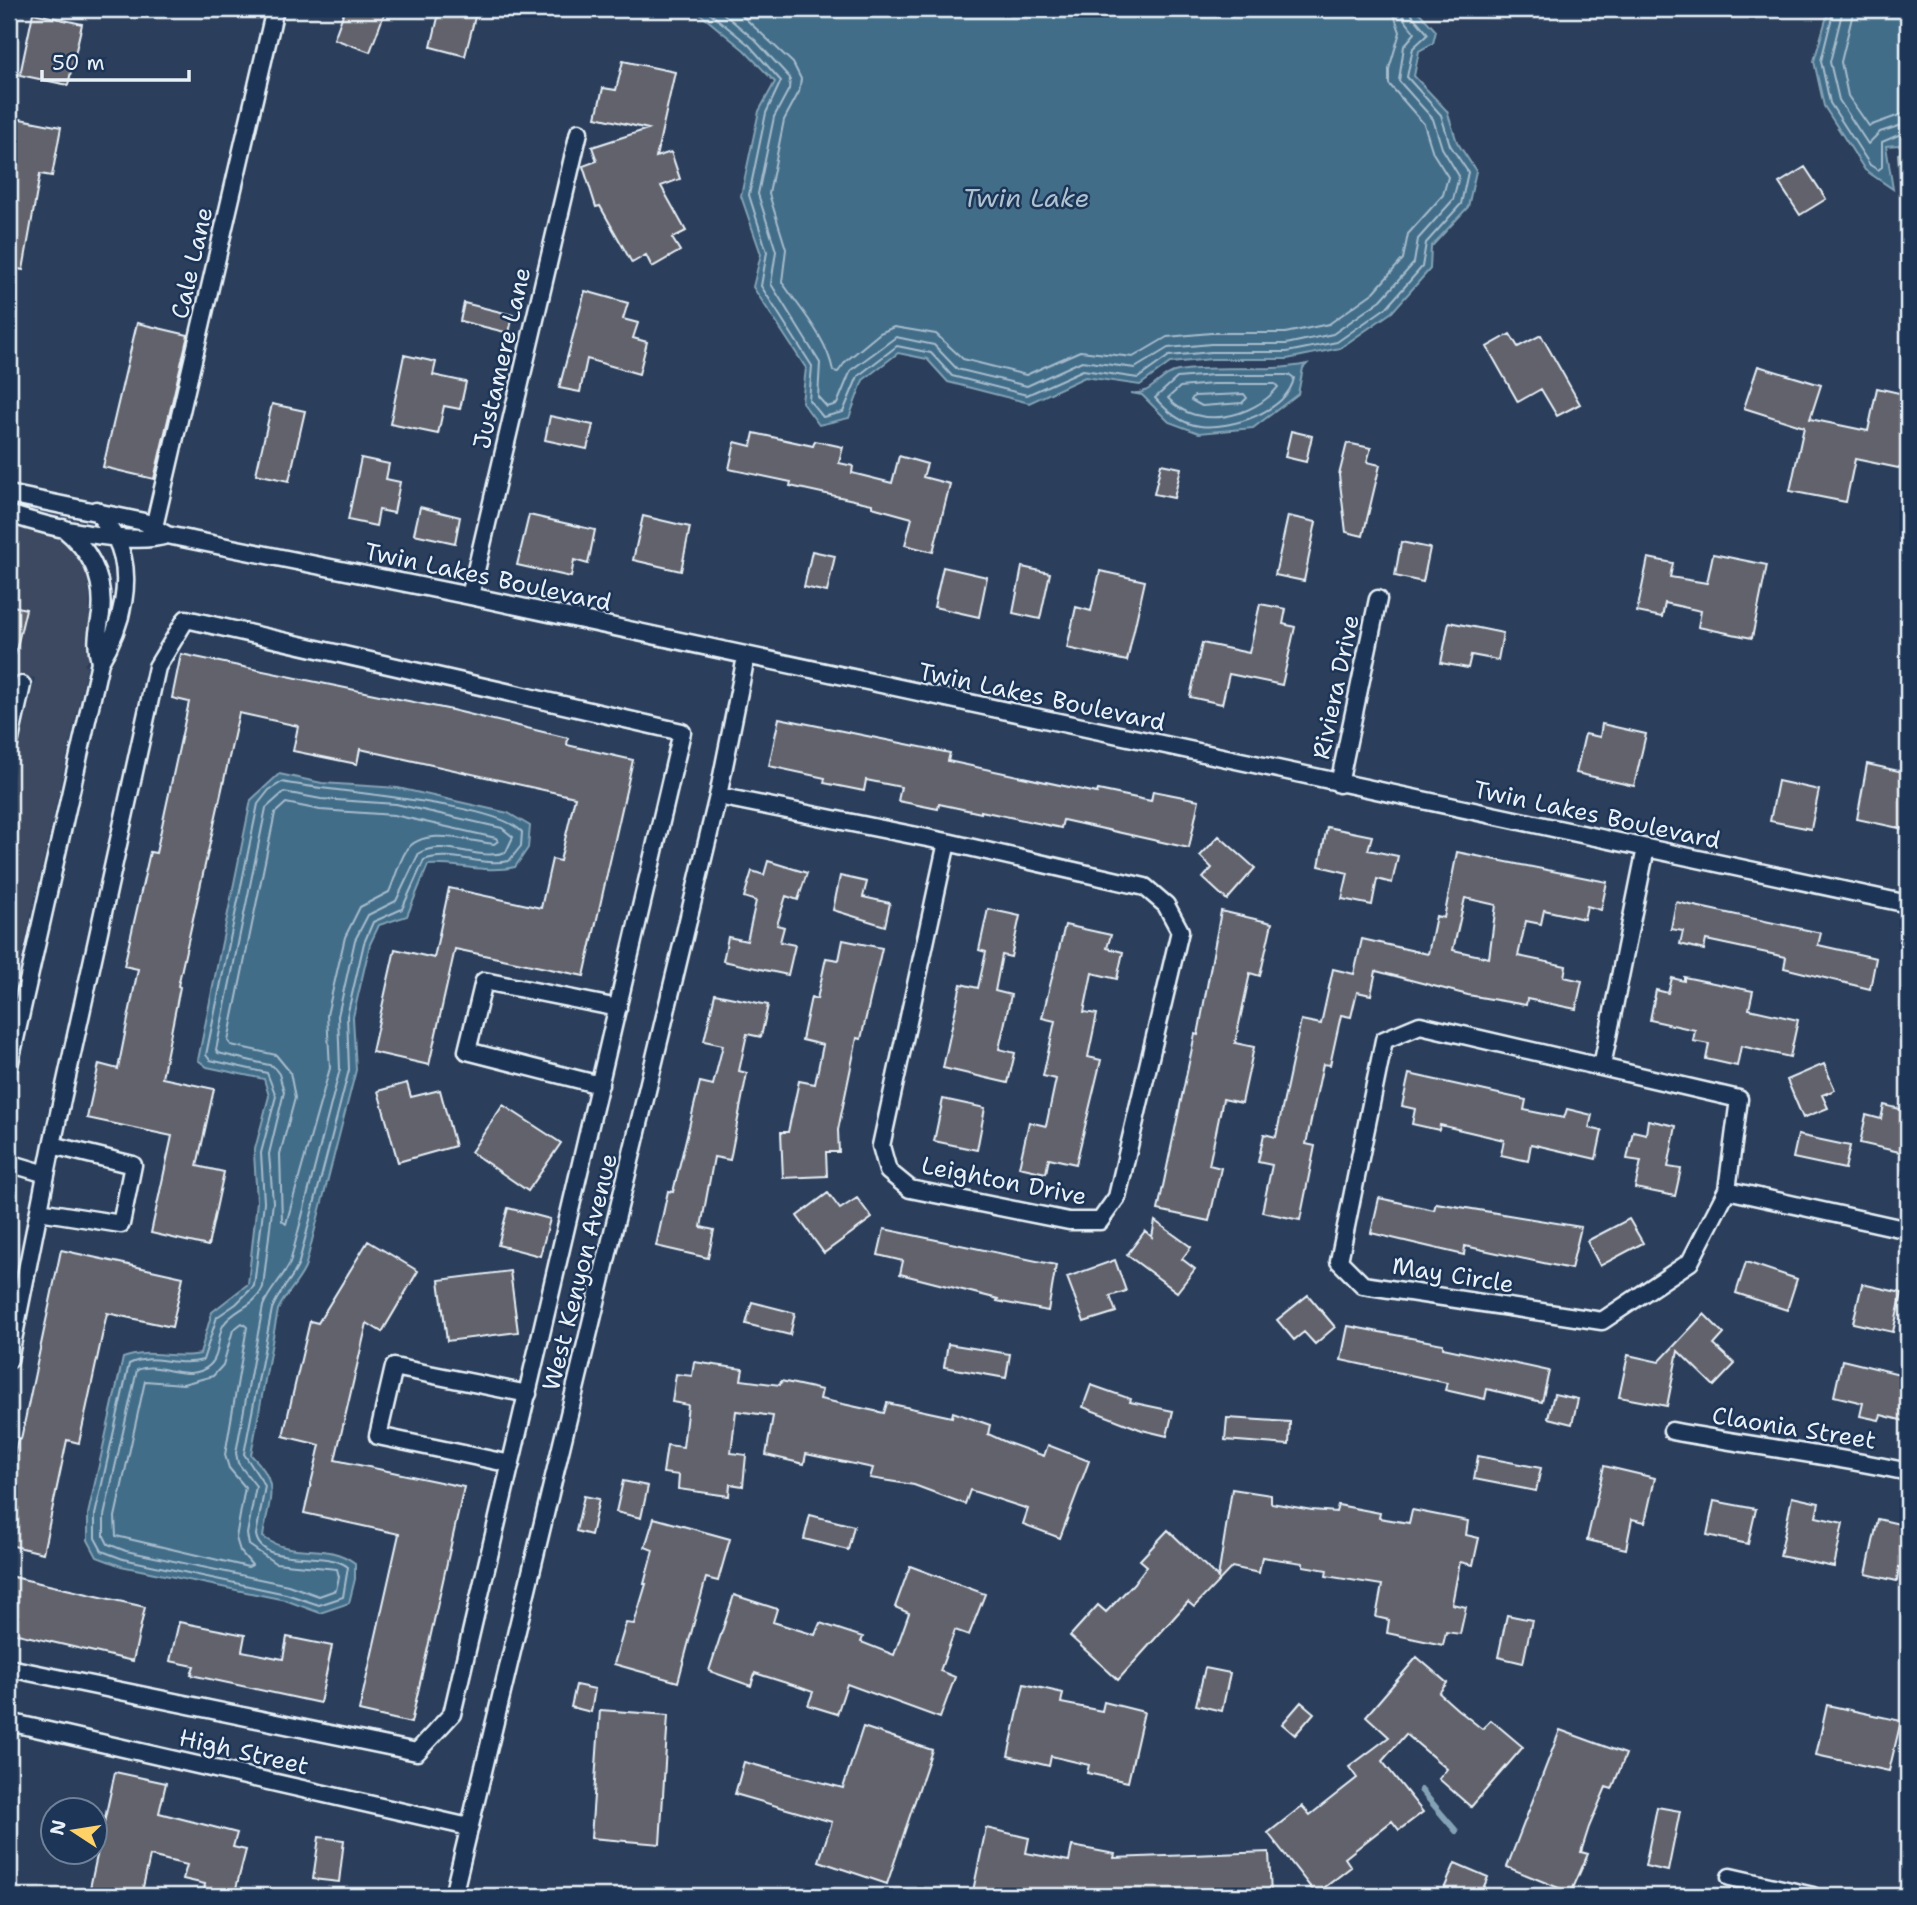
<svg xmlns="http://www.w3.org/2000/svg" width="1917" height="1905" viewBox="0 0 1917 1905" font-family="'Shantell Sans',sans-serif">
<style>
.built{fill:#3c4960}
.green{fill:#537575;stroke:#9eb3b6;stroke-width:2}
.water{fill:#426d89;stroke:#84a2b5;stroke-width:2}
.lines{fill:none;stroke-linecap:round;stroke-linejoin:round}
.shore{stroke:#a6bccc;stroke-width:2}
.stream{stroke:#84a2b5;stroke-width:6}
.building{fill:#62626c;stroke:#e8f1f8;stroke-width:2;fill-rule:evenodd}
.street-casing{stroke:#e8f1f8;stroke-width:21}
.street{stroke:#1d3557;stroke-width:16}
.labels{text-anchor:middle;stroke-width:5;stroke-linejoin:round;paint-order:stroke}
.street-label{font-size:24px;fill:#e8f1f8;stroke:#1d3557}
.water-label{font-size:26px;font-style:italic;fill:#aec3d1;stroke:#1d3557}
</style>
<rect width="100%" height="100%" fill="#2b3e5b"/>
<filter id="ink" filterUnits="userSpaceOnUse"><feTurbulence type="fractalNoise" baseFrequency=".0143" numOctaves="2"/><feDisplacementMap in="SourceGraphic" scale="14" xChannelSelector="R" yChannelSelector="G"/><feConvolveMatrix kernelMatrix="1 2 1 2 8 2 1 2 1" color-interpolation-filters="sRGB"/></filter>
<g filter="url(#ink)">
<path class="built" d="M9,524L55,535L74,551L86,573L90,597L88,659L84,665L87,667L9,1013V795L35,678L13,673L9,691Z"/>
<path class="green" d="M1908,149V199L1901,194L1898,154Z"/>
<path class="water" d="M694,9H1416L1436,31L1433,43L1419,51L1414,76L1447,111L1457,142L1476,171L1468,207L1431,247L1430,269L1392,312L1340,348L1287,359H1212L1170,363L1140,385L1085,377L1029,403L948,382L927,359L898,353L863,380L849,418L819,425L802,402L806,368L753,287L761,254L741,196L759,111L775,82L744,50Z
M1829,9H1908V136L1899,145L1886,146L1893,189L1865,170L1824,106L1814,61Z
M1307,364L1303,368L1298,394L1253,428L1199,433L1169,422L1142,395L1131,393C1152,396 1159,374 1178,371C1221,364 1265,373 1307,364Z
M279,774L322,783L398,788L508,813L530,826L528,848L515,867C485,874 458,863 428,865L407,916L379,925L370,944L353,1017L356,1070L305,1268C297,1285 285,1294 278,1310L251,1455C282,1484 268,1500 263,1537C295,1560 324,1540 355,1563V1579L349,1603L320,1613L285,1600L121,1566L97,1557L88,1540V1514L123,1358C149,1348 173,1360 200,1354L212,1312L248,1284L257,1201L254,1153L269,1096L264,1079L207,1067L198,1060L251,800Z"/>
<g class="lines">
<path class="shore" d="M705,9L749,45L781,81L766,113L749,195L767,252L761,286L812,366L809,400L823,417L843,412L858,376L897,346L931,353L952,376L1027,395L1083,370L1138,378L1169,356L1211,352H1287L1337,342L1387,307L1422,267L1426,243L1461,204L1468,172L1450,145L1441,115L1407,77L1413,48L1428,34L1412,15L1411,9
M718,9L755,40L790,78L789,89L774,117L758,194L776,251L771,284L820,363L818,397L827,407L837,404L851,370L896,337L934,345L957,369L1027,386L1082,361L1135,368L1168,348L1211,344H1286L1333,334L1381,300L1414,263L1418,239L1453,200L1459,176L1442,148L1433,119L1399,81L1404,46L1415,33L1404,19L1402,9
M735,9L793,63L801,79L799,92L784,120L769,194L786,249L782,282C800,309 827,338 833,371L838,372L846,361L880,333L894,327L936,334L963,359L1026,375L1080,351L1133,357L1167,337L1211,333H1285L1329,324L1374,292L1403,259L1408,234L1443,195L1448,177L1433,153L1424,124L1389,84V69L1400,32L1392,9
M1834,9L1821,61L1830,103L1870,165L1878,170L1882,167V142L1908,131
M1843,9L1830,62L1839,100L1868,144L1880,132L1908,123
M1854,9L1841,62L1848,96L1869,126L1908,112
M1213,375H1290L1294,378C1288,411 1230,430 1200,426C1181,424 1167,411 1155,398L1177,378Z
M1213,384H1275L1278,387C1254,418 1196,431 1168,398L1180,387Z
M1244,394L1247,398L1242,403L1202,406L1191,400L1194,396Z
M282,782C328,792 496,802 522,832L521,846L509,861C481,867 451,850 424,860L402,909L373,922L364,943L347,1016L349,1070L298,1266C290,1282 279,1292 272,1309L244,1454L265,1486L256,1535C262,1569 326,1548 348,1567L343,1597L319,1605L286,1594L123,1559L102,1551L95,1538V1515L129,1364C151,1352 176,1368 203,1360L217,1317L236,1304L254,1286L264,1202L261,1153L276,1096L267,1073L210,1060L206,1055L258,804L269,790Z
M284,792L321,799L396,804L502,828L513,837L506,852C478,862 446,838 419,853L396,901L368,915L355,940L338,1016L340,1069L290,1263C282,1279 270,1289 263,1306L236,1453L238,1463L256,1486L247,1534L249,1545L275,1563L337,1569L339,1577L336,1590L319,1596L288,1585L126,1551L108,1544L104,1536V1516L137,1370C158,1360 189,1385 210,1365C221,1355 216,1336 224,1324C234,1309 256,1306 263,1287L273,1202L269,1154L284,1092L279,1074L273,1066L218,1053L216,1050L266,808Z
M286,803L320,810L394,815L496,838L498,841L494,844C470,842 423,825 406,851C398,864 395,879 389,892L360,907L345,937L327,1015L330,1068L286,1224L282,1221L280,1154L295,1098L290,1072L276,1055L231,1045L228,1041L275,813Z
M242,1323L247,1327L225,1455L229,1468L245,1487L236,1538L240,1551L252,1565L248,1567L116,1536L115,1517L145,1381L183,1384L213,1376L223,1365L233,1330Z"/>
<path class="stream" d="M1421,1790L1456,1831"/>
</g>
<path class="building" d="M345,9H386L370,52L334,39Z
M440,9H477L465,56L431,47Z
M33,13L82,24L68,85L20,75Z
M623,61L675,72L656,157L671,152L680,179L661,186L686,231L672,238L680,251L652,267L646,255L632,263L600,206L596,207L583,166L597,161L592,147L648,129L596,117L603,88L616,90Z
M10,117L61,127L52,176L40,174L23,270L9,267Z
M1805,167L1826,199L1800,215L1779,183Z
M585,291L628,303L623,319L638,323L633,338L647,342L639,374L587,359L580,392L559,388Z
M464,303L513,315L509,333L460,321Z
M137,323L188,335L154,479L103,467Z
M1510,334L1518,347L1541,335L1580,404L1557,416L1541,389L1518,402L1487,347Z
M404,355L436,362L433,375L466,382L460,409L444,406L438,434L390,424Z
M1758,366L1821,385L1810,419L1868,431L1877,388L1908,395V470L1855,459L1846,502L1790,491L1804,427L1744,408Z
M272,404L305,411L289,481L256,474Z
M550,416L593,425L587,449L545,440Z
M1291,431L1312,436L1306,462L1285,457Z
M754,433L813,446L815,441L843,447L839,463L853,466L852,473L892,483L899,456L927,464L923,477L950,484L933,552L905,545L912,518L872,507V504L790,486L791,482L729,469L735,442L751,446Z
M1347,443L1371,448L1367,462L1380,465L1363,536L1346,532L1339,475Z
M361,458L389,464L386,479L400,482L394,513L379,510L376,526L348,520Z
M1161,464L1181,468L1174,498L1154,494Z
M420,507L460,517L455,543L414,534Z
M529,515L595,530L588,564L574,560L571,577L517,565Z
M643,516L690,527L681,571L633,560Z
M1288,516L1316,522L1304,581L1275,575Z
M1401,542L1430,548L1423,582L1395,576Z
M812,551L835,556L827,592L804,587Z
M1713,554L1767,565L1752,638L1698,627L1701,611L1665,603L1662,617L1637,612L1648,558L1673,563L1670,577L1707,583Z
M943,567L987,577L979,617L934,607Z
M1022,567L1050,573L1040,619L1013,613Z
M1100,571L1145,581L1127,661L1067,648L1076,607L1091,611Z
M1260,604L1286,609L1283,624L1295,627L1282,685L1229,674L1222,704L1190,697L1202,643L1249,653Z
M9,605L26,609L15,655H9Z
M1449,622L1503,633L1498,660L1471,655L1468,668L1441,663Z
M181,654L452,710L568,738L567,745L633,760L584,976L455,949L429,1065L372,1052L395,949L434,958L449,888L541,908L552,859L560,861L575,797L360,749L357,764L293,751L298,726L239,713L178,986L180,987L162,1078L214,1089L197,1166L224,1172L208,1246L151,1233L172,1136L87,1118L99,1064L118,1069L138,969L124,966L150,852L156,853L189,702L172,698Z
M779,718L950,753L948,761L1097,793L1098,790L1151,801L1153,791L1199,800L1189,848L1063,820L1061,828L981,811V813L939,804L938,809L898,801L901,787L866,780L864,791L824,783L825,778L769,766Z
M1602,724L1646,734L1634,786L1576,773L1585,734L1600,737Z
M1867,764L1908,773L1905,786L1908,787V830L1857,819Z
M1778,781L1819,790L1811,829L1770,821Z
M1327,827L1372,836L1368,850L1398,856L1392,883L1377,879L1372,905L1342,899L1348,873L1319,866Z
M1219,836L1255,868L1227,900L1203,878L1212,868L1200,856Z
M1457,852L1607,882L1601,910L1587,906L1584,919L1544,910L1541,924L1526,921L1518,956L1566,966L1564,977L1582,981L1576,1009L1527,999L1526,1005L1468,995L1376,971L1371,995L1357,992L1351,1017L1341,1015L1330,1065L1323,1064L1306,1144L1315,1146L1300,1220L1262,1212L1272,1165L1258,1162L1264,1134L1276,1137L1301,1020L1321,1024L1333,969L1354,974L1362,939L1428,954L1436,916L1444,918ZM1465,898L1496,905L1489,958L1453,950Z
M768,861L807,873L798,900L786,896L777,925L784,927L780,942L795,945L788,975L723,961L728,937L747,941L756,901L744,897L752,871L764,875Z
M840,876L867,882L863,897L890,903L885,926L833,910Z
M1676,902L1821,933L1818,945L1876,958L1870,989L1784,968L1786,957L1706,940L1704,950L1680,944L1683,931L1671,929Z
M988,909L1020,916L1011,957L1002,955L995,991L1011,995L999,1049L1015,1053L1008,1083L943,1068L961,984L978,988L986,952L979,950Z
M1221,911L1272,923L1260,976L1250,973L1235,1043L1254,1047L1242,1103L1223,1099L1209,1165L1221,1168L1209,1221L1158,1210L1195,1034L1198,1035Z
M1065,925L1111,935L1107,948L1123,952L1117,979L1092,973L1084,1012L1097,1014L1088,1057L1101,1060L1076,1164L1049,1158L1046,1173L1019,1167L1029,1122L1046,1126L1056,1079L1043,1076L1055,1021L1042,1018Z
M843,940L882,948L861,1039L857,1038L838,1130L839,1152H826L827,1176L783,1178L781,1132H788L799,1081L815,1084L823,1045L802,1040L811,997L817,999L826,958L839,960Z
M1684,977L1753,991L1749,1009L1798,1020L1790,1057L1741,1046L1737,1066L1706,1059L1709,1044L1693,1041L1695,1030L1650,1020L1656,990L1668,993L1672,978L1684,981Z
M715,994L768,1005L761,1037L747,1034L739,1071L747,1073L730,1160L714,1157L701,1227L714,1230L708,1258L656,1246L668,1191L673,1192L700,1082L713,1085L723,1045L704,1041Z
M1824,1064L1835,1090L1822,1095L1828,1108L1803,1118L1787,1080Z
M1409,1074L1526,1100L1524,1110L1564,1118L1567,1109L1592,1115L1589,1128L1602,1131L1596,1159L1531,1144L1528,1161L1501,1155L1504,1140L1440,1125L1439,1130L1412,1124L1415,1109L1402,1106Z
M407,1083L411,1097L440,1090L455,1146L398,1162L378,1091Z
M943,1099L985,1108L977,1150L934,1141Z
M503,1105L561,1143L528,1191L471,1152Z
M1884,1105L1908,1111V1154L1860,1143L1866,1115L1881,1119Z
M1648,1120L1676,1126L1668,1167L1681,1169L1675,1196L1635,1188L1641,1161L1627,1159L1633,1131L1646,1134Z
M1798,1135L1850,1146L1845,1169L1793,1158Z
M828,1193L840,1209L857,1198L872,1218L824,1253L797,1216Z
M1379,1198L1434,1210L1436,1203L1581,1227L1571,1269L1465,1246L1464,1255L1371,1233Z
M508,1208L550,1219L540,1256L498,1245Z
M1629,1219L1643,1243L1600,1266L1587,1241Z
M1155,1221L1191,1247L1182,1259L1195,1269L1177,1292L1127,1255L1145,1231L1152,1237Z
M884,1229L1056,1265L1048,1311L997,1301L998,1299L900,1274L903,1261L878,1255Z
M368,1241L418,1271L382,1332L367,1323L335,1460L464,1487L411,1723L359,1711L399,1534L304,1513L320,1445L283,1436L310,1321L318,1323Z
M61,1250L183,1277L172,1327L107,1313L79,1443L67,1440L43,1553L9,1545V1481L18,1438L21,1439Z
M1115,1260L1126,1291L1110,1296L1116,1312L1084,1322L1067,1277Z
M1746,1262L1797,1279L1787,1310L1736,1293Z
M510,1271L518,1332L447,1341L439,1280Z
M1862,1284L1902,1293L1893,1332L1853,1323Z
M1308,1295L1335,1327L1315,1344L1304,1332L1294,1340L1277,1320Z
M752,1302L795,1313L790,1335L746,1324Z
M1704,1314L1724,1334L1714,1345L1735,1364L1714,1386L1678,1351L1667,1406L1619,1397L1628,1355L1659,1362Z
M1348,1326L1443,1344V1348L1549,1371L1542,1402L1487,1389L1485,1399L1445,1390L1447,1383L1341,1360Z
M948,1344L1010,1354L1006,1378L944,1367Z
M1842,1360L1908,1376V1422L1881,1415L1879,1420L1860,1416L1863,1403L1834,1396Z
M694,1362L743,1369L741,1380L780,1385L781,1381L822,1390L820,1399L884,1413L887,1403L952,1417L953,1412L990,1425L988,1434L1008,1443L1044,1456L1048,1445L1089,1461L1060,1538L1023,1524L1028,1509L970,1490L965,1504L914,1485L870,1478L873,1468L806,1454L804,1464L766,1455L773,1416L736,1411L731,1453L746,1455L743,1486L730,1484L729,1496L678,1489L679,1475L663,1473L667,1445L683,1447L688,1405L672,1402L676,1374L692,1376Z
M1091,1385L1131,1399L1130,1402L1173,1411L1167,1436L1142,1430L1083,1407Z
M1554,1394L1578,1399L1572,1424L1548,1418Z
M1227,1418L1290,1422L1289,1445L1225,1440Z
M1478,1456L1541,1468L1536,1491L1474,1479Z
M1604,1466L1655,1478L1645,1522L1632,1519L1626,1549L1587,1540Z
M623,1481L648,1486L641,1518L616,1512Z
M1232,1489L1271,1495V1503L1312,1510L1336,1512L1338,1505L1380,1513L1379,1518L1409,1523L1412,1510L1468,1521L1466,1535L1479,1538L1473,1565L1460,1562L1452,1604L1466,1607L1460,1634L1446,1632L1443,1645L1387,1633L1389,1620L1376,1617L1382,1585L1326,1576L1327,1570L1303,1566V1563L1262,1557L1259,1573L1232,1567L1194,1607L1188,1602L1118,1680L1070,1636L1098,1605L1106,1612L1133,1584L1147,1566L1140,1560L1168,1530L1218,1578Z
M584,1496L599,1499L591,1535L576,1531Z
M1792,1497L1819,1503L1816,1517L1843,1523L1834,1567L1780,1556Z
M1714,1501L1756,1509L1748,1544L1707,1535Z
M810,1515L854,1526L848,1550L804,1539Z
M654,1518L730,1539L718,1581L706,1578L678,1682L614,1664L626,1623L634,1624L646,1584H644L653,1550L645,1547Z
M1878,1519L1908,1526V1569L1899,1567L1897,1581L1866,1574Z
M910,1566L985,1594L969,1635L955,1630L940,1671L955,1677L940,1718L847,1684L837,1714L808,1705L813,1692L796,1686L755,1673L751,1686L709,1671L734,1595L777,1609L773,1622L815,1635L820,1623L863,1637L861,1642L894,1655L909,1613L895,1607Z
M9,1576L145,1607L133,1661L9,1632Z
M1507,1615L1532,1620L1523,1663L1498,1657Z
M179,1622L245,1635L242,1651L283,1659L287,1637L332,1646L320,1703L191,1675L194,1666L170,1661Z
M1417,1657L1447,1683L1439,1693L1457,1709L1482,1729L1491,1720L1523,1747L1471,1807L1439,1779L1447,1769L1406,1734L1382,1761L1423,1812L1399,1830L1392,1821L1345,1858L1351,1867L1316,1894L1268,1833L1302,1806L1310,1815L1357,1778L1349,1767L1389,1737L1366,1716Z
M1205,1668L1230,1673L1222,1711L1196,1705Z
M1024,1684L1063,1693L1061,1703L1102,1711L1104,1702L1144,1712L1128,1782L1087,1773L1089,1765L1051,1756L1049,1766L1008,1756Z
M576,1685L595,1689L591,1712L571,1707Z
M1301,1702L1314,1713L1295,1735L1282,1724Z
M1827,1705L1901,1721L1889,1771L1816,1755Z
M600,1710L668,1715L660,1844L591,1838Z
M863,1727L932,1750L887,1884L819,1861L832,1822L735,1794L744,1762L843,1788Z
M1560,1730L1626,1754L1612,1789L1606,1787L1589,1827L1581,1852L1588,1854L1571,1893L1507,1867Z
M115,1772L166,1783L159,1813L237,1833L233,1847L246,1850L234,1896H203L205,1884L183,1879L187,1865L150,1856L141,1896L90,1888Z
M1657,1807L1680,1811L1668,1871L1645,1866Z
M986,1828L1029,1838L1026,1853L1069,1861L1072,1846L1115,1854L1114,1858L1269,1852L1271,1896H972Z
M319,1837L344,1840L339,1882L313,1879Z
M1455,1863L1488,1877L1480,1896H1441Z"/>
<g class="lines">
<defs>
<path id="street" d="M9,494L144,522L167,535L470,596L1908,904
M9,514C48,527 129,547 167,535
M154,527L275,9
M63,528C90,550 105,577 101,614C98,632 95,644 100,662
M470,596L579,132
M9,744L22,685
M1339,784L1378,599
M718,796L947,842
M947,842L1145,887L1166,905L1180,931L1117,1197L1100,1221H1069L910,1189L888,1171L881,1146Z
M1420,1025L1739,1099L1727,1190L1690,1262L1602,1321L1363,1285L1339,1261L1384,1040Z
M9,1066L100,662C121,628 136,576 115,537C110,528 102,519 96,510
M1602,1066L1646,848
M600,1085L467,1051L484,981L618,1008
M9,1163L46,1174
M1727,1190L1908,1230
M39,1211L121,1224L133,1165L52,1145
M9,1360L52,1145L157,667L186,619L682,732L452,1714L417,1752L9,1668
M1672,1431C1751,1446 1830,1455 1908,1472
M511,1464L378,1436L394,1367L528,1394
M9,1722L469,1827
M1730,1877L1813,1896
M453,1896L718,796L746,657"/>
</defs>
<use href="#street" class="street-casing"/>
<use href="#street" class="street"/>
</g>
</g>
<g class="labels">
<g class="street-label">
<text transform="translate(192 263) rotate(-77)" y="8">Cale Lane</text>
<text transform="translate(502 358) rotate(-77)" y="8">Justamere Lane</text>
<text transform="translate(488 577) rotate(12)" y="8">Twin Lakes Boulevard</text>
<text transform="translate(1336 687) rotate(-78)" y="8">Riviera Drive</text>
<text transform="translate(1042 697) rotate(12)" y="8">Twin Lakes Boulevard</text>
<text transform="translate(1597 815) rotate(12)" y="8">Twin Lakes Boulevard</text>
<text transform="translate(1004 1181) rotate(11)" y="8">Leighton Drive</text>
<text transform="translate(580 1272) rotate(-76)" y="8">West Kenyon Avenue</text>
<text transform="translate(1453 1275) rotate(9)" y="8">May Circle</text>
<text transform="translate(1794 1428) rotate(9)" y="8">Claonia Street</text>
<text transform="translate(244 1752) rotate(13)" y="8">High Street</text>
</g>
<g class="water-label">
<text x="1026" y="207">Twin Lake</text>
</g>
</g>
<rect width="1917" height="1905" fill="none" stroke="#1d3557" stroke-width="35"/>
<rect x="18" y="18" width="1882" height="1870" fill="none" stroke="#e8f1f8" stroke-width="2.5" filter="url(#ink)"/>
<g transform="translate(74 1831) rotate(282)"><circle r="33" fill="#1d3557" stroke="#6e8097" stroke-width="2"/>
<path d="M0-5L12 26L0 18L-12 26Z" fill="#ffd166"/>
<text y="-10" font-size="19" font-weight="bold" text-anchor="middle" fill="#e8f1f8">N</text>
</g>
<path d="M42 70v10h147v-10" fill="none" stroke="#e8f1f8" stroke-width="3.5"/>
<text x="52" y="70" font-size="21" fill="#e8f1f8" stroke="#1d3557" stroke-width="5" paint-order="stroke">50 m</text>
</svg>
